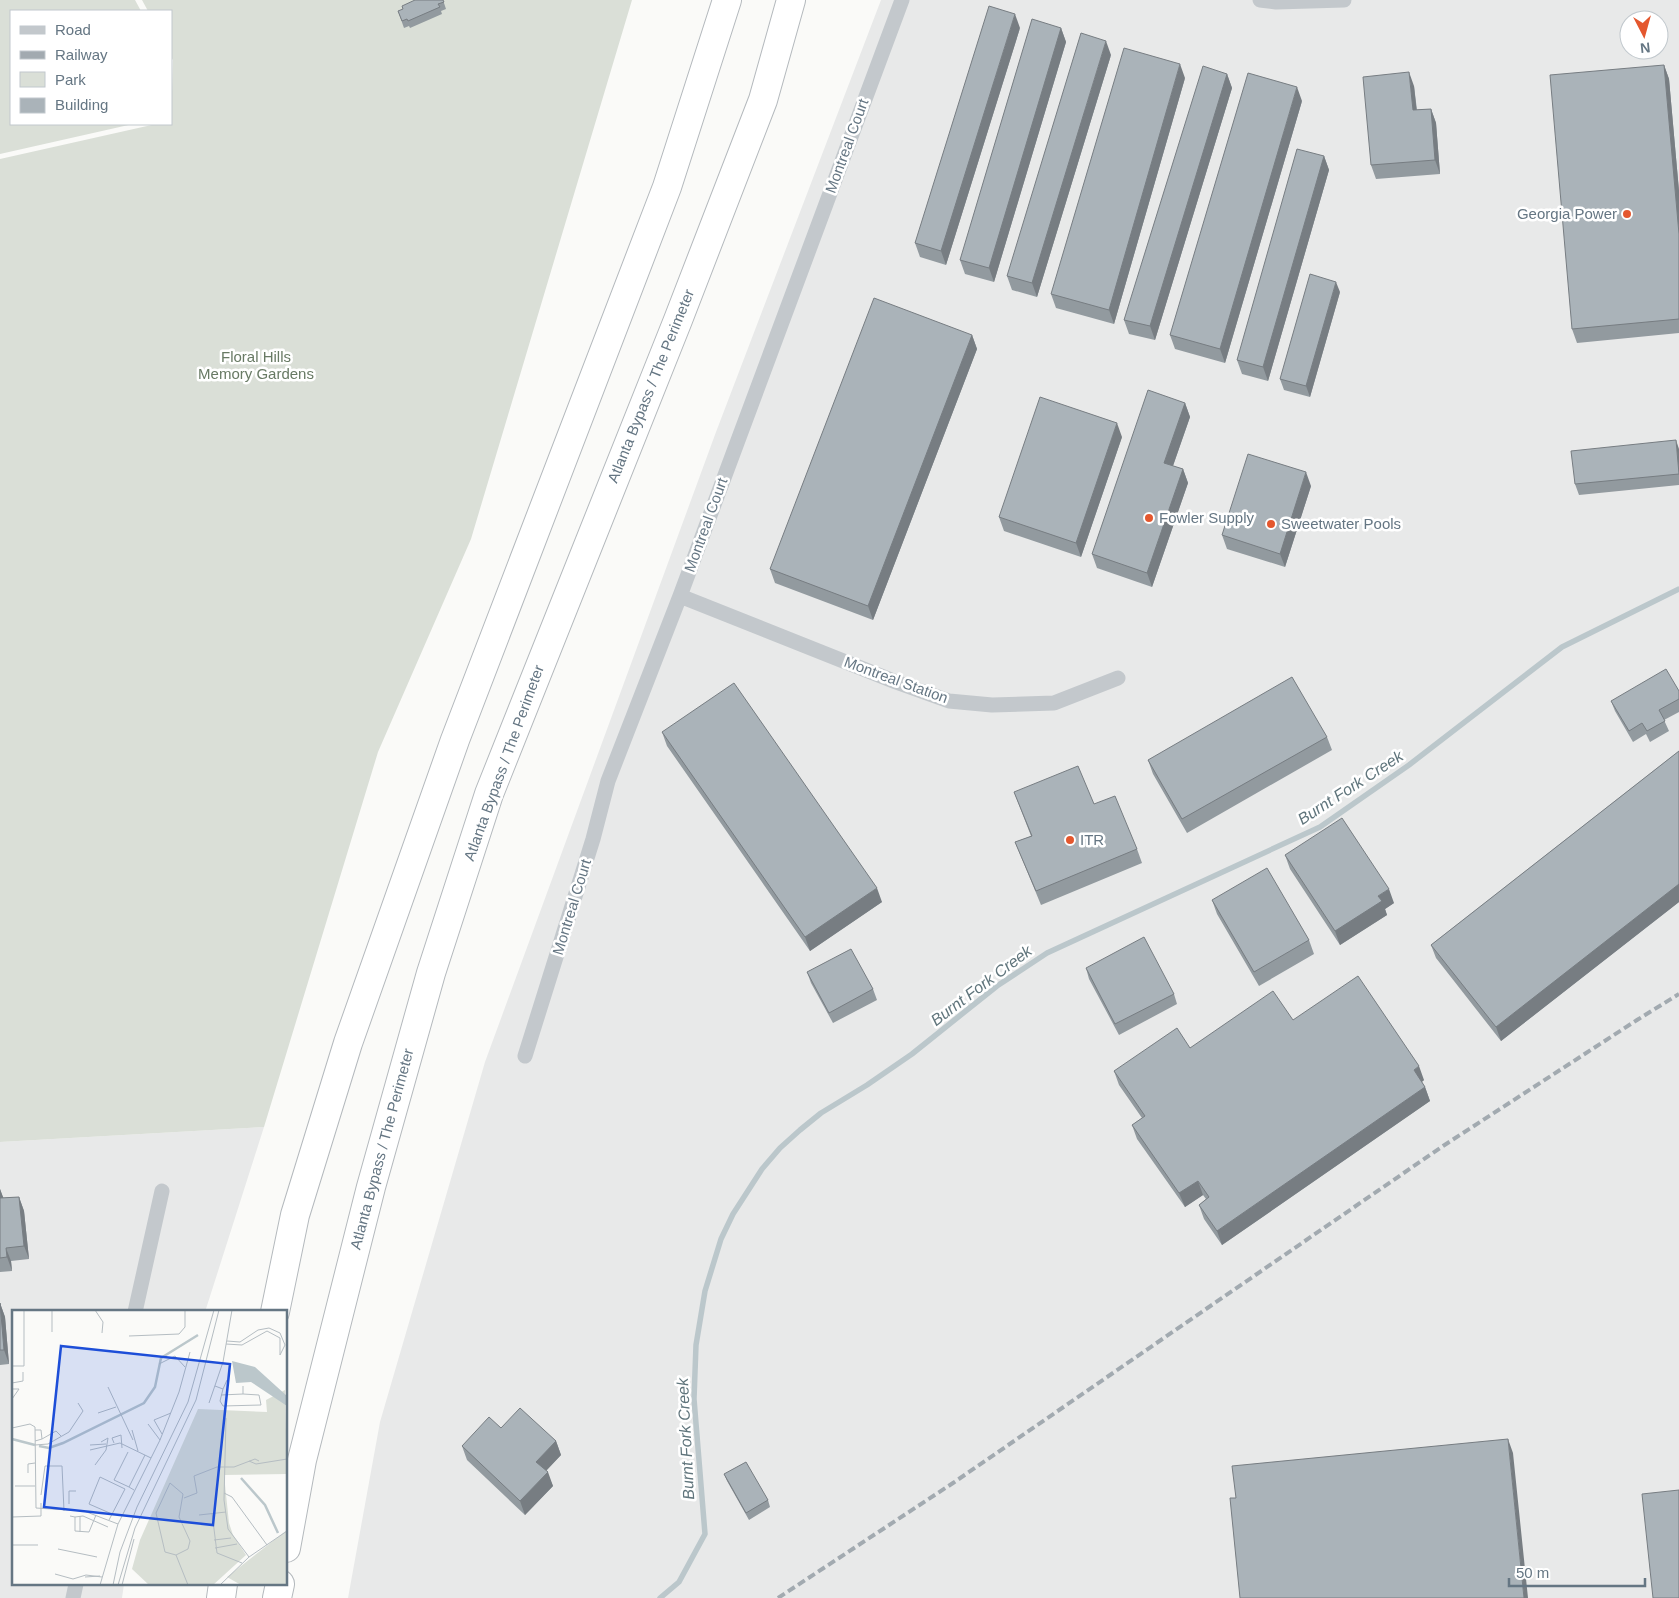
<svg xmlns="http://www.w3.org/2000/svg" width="1679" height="1598" viewBox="0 0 1679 1598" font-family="Helvetica,sans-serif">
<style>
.built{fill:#e8e9e9;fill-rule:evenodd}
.green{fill:#dadfd7}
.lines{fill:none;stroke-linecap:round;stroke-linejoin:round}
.stream{stroke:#bbc7cb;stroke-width:5.5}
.motorway-casing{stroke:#b4b9bd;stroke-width:30}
.minor{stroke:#c3c8cc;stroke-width:15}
.motorway{stroke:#fff;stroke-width:28}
.rail{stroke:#a2aab0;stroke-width:4;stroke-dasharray:8 4;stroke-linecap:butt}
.wall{fill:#929a9f}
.shaded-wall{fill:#777d82}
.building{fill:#aab3b9;stroke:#777d82}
.poi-dot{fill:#e4572e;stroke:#fff;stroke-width:2}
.labels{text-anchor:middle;stroke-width:5;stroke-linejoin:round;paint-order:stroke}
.street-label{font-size:15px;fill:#657683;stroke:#fff}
.poi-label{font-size:15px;fill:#657683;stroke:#fff;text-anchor:start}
.park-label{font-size:15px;fill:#687a64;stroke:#fff}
.water-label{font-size:16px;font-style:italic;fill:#60757c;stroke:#fff}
.inset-river{fill:none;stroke:#bbc7cb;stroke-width:2.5}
.inset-road{fill:none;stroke:#b5bdc2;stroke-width:1}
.view{fill:#1d4ed8;fill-opacity:0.15;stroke:#1d4ed8;stroke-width:2.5}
.inset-edge{fill:none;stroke:#657683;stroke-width:2.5}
</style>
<rect width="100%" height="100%" fill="#fafaf8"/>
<path class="built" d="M881,0H1679V1598H348L380,1422L485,1062L716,432ZM1629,20H1659V50H1629Z
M264,1127L205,1312H14V1584H124L122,1598H0V1142Z"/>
<path class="green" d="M0,0H135L141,11H11V124H133L0,154Z
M142,0H632L471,539L378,752L264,1127L0,1142V159L156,124H171L173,60L171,57V11H148Z"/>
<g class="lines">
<path class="stream" d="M660,1598L679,1582L705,1534L694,1399L696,1345L705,1291L721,1239L733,1214L762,1169L780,1148L800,1130L821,1113L867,1085L912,1054L997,986L1047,953L1320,827L1409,765L1562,647L1679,589"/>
<defs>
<path id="motorway" d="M275,1312L295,1215L348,1043L455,740L667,187L727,0
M286,1548L302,1460L371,1187L431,973L489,794L678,320L763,100L791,0
M221,1598L223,1584
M277,1598L280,1584"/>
</defs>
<use href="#motorway" class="motorway-casing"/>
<path class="minor" d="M1260,0L1276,2L1344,0
M680,596L896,682L949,701L992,705L1054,703L1118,678
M525,1056L593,839L608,781L680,596L902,0
M135,1312L162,1191
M73,1598L76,1584"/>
<use href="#motorway" class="motorway"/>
<path class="rail" d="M778,1598L953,1483L1443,1146L1637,1020L1679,994"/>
</g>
<path class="wall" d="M443,0L446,9L441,11L442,14L410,28L409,26L404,28L398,11Z
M1020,28L946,265L920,257L915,243Z
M1061,28L1066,42L994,282L965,274L960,260Z
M1111,55L1037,297L1012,290L1007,276Z
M1664,65L1669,79L1679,191V333L1577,343L1572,329Z
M1227,74L1232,88L1155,340L1129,334L1124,320Z
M1185,78L1114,324L1056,308L1051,294Z
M1414,86L1417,110L1431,109L1436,123L1440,174L1376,179L1371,165Z
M1302,101L1225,363L1175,349L1170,335Z
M1324,156L1329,170L1268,381L1242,374L1237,360Z
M1340,292L1310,397L1284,390L1280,379Z
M972,335L977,349L873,620L775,583L770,569Z
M1185,403L1190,417L1173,466L1183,469L1188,483L1152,587L1097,568L1092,554Z
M1122,437L1081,557L1004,531L999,517Z
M1679,449V485L1579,495L1575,484Z
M1311,486L1285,567L1227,549L1222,535Z
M1679,691V712L1664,720L1669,731L1650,742L1646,734L1633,742L1615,711L1611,701Z
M662,732L882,902L810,951L667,746Z
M1327,737L1332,750L1187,833L1153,774L1148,760Z
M1679,751V902L1501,1041L1436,958L1431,945Z
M1014,792L1094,804L1137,849L1142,863L1041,905L1015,842L1031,836Z
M1285,855L1394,903L1385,909L1387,915L1340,945L1290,869Z
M1212,900L1309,940L1314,954L1259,986L1217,914Z
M1086,968L1174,994L1177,1004L1119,1035L1089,979Z
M807,972L873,989L877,1000L833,1023L811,983Z
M1293,1020L1424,1080L1422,1082L1425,1087L1430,1101L1222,1245L1204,1219L1199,1205L1206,1199L1203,1195L1185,1207L1137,1139L1132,1125L1142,1118L1119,1085L1114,1071L1190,1048Z
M0,1189L3,1198L19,1197L24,1211L29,1259L11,1261L12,1271L0,1272Z
M0,1303L5,1317L9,1364L0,1365Z
M556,1441L561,1455L546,1471L553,1486L525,1515L467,1460L462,1446Z
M724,1474L768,1500L770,1507L749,1520L727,1481Z"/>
<path class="shaded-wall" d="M1015,14L1020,28L946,265L941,251Z
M1061,28L1066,42L994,282L989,268Z
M1106,41L1111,55L1037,297L1032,283Z
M1180,64L1185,78L1114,324L1109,310Z
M1664,65L1669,79L1679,191V234Z
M1409,72L1414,86L1418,124L1413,110Z
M1227,74L1232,88L1155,340L1150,326Z
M1297,87L1302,101L1225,363L1220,349Z
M1431,109L1436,123L1440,174L1435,160Z
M1324,156L1329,170L1268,381L1263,367Z
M1336,282L1340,292L1310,397L1306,386Z
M972,335L977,349L873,620L868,606Z
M1185,403L1190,417L1169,477L1164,463Z
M1117,423L1122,437L1081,557L1076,543Z
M1676,440L1679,449V472Z
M1183,469L1188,483L1152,587L1147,573Z
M1306,472L1311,486L1285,567L1280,554Z
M1679,884V902L1501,1041L1496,1027Z
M877,888L882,902L810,951L805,937Z
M1389,889L1394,903L1385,909L1387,915L1340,945L1335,931L1378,896Z
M1419,1066L1424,1080L1419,1084L1414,1070Z
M1425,1087L1430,1101L1222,1245L1217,1231Z
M1198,1181L1203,1195L1185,1207L1179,1193Z
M0,1189L5,1202L0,1198Z
M19,1197L24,1211L29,1259L24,1246Z
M6,1248L11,1261L12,1271L7,1257Z
M0,1303L5,1317L9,1364L4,1350Z
M1508,1439L1513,1453L1528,1598H1524Z
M556,1441L561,1455L541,1476L536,1462Z
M548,1472L553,1486L525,1515L520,1501Z"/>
<path class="building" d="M415,0H443L444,2L438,4L440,7L408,21L407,19L402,21L398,11L403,9L402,6Z
M989,6L1015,14L941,251L915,243Z
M1032,19L1061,28L989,268L960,260Z
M1081,33L1106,41L1032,283L1007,276Z
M1124,48L1180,64L1109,310L1051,294Z
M1664,65L1679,234V319L1572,329L1550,75Z
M1203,66L1227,74L1150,326L1124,320Z
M1409,72L1413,110L1431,109L1435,160L1371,165L1363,77Z
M1248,73L1297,87L1220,349L1170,335Z
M1297,149L1324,156L1263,367L1237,360Z
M1310,274L1336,282L1306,386L1280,379Z
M874,298L972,335L868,606L770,569Z
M1148,390L1185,403L1164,463L1183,469L1147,573L1092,554Z
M1040,397L1117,423L1076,543L999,517Z
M1676,440L1679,474L1575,484L1571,451Z
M1248,454L1306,472L1280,554L1222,535Z
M1666,669L1679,691V699L1659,710L1665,721L1647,731L1642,723L1629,731L1611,701Z
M1292,677L1327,737L1182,819L1148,760Z
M734,683L877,888L805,937L662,732Z
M1679,751V884L1496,1027L1431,945Z
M1078,766L1094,804L1115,796L1137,849L1036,891L1015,842L1032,836L1014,792Z
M1342,818L1389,889L1378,896L1382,901L1335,931L1285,855Z
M1267,868L1309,940L1254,972L1212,900Z
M1144,937L1174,994L1115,1024L1086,968Z
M851,949L873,989L829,1013L807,972Z
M1358,976L1419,1066L1414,1070L1425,1087L1217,1231L1199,1205L1209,1197L1198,1181L1179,1193L1132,1125L1145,1116L1114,1071L1177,1028L1190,1048L1273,991L1293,1020Z
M0,1193V1198L19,1197L24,1246L6,1248L7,1257L0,1258Z
M0,1303L4,1350H0Z
M520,1408L556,1441L536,1462L548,1472L520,1501L462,1446L489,1417L501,1428Z
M1508,1439L1524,1598H1240L1230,1498H1236L1232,1466Z
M746,1462L768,1500L746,1513L724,1474Z
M1679,1490V1598H1653L1642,1494Z"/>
<g class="poi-dot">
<circle cx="1627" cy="214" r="5"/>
<circle cx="1149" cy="518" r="5"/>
<circle cx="1271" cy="524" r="5"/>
<circle cx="1070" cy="840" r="5"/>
</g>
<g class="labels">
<g class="street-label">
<text transform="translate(847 146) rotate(-70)" y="5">Montreal Court</text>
<text transform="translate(651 386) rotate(-68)" y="5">Atlanta Bypass / The Perimeter</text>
<text transform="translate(706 525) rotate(-70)" y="5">Montreal Court</text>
<text transform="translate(896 680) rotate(20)" y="5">Montreal Station</text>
<text transform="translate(504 763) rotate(-70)" y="5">Atlanta Bypass / The Perimeter</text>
<text transform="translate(572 907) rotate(-73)" y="5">Montreal Court</text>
<text transform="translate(382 1149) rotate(-75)" y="5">Atlanta Bypass / The Perimeter</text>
</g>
<g class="poi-label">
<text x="1617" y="219" text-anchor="end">Georgia Power</text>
<text x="1159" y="523">Fowler Supply</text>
<text x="1281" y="529">Sweetwater Pools</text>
<text x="1080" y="845">ITR</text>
</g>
<g class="park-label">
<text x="256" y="362">Floral Hills<tspan x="256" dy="17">Memory Gardens</tspan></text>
</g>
<g class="water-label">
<text transform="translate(1350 787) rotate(-33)" y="6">Burnt Fork Creek</text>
<text transform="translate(981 985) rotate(-37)" y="6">Burnt Fork Creek</text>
<text transform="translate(685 1439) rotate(-93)" y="6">Burnt Fork Creek</text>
</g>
</g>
<g transform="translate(12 1310)">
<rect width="275" height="275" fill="#fafaf8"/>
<path d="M273,80L275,164L212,165L217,213L221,225L234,245L201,275H137L120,259L128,230L186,99L255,102L254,90ZM275,220V275H229L215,267Z" fill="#dadfd7"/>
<path d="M220,51L243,57L275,86V96L239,72L224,73Z" fill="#bbc7cb"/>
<path class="inset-river" d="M0,129L23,135M27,136L37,138L51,133L132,93L143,77L149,48L186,25M229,168L253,195L266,223"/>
<path class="inset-road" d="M83,0L91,12L90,23M40,22V0M117,26L167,24L173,17V0M214,34L230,35L255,21L268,28V45L273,35L268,23L257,18L246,20L228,32L215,31M147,54L163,46L173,57M0,56H12V0M0,73L11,71V62M203,76L211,79L215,70M96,77L121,130M0,79H7L0,89M211,79L208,91L211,96L249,95L247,85L231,84V76M209,85L231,84M197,93L211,52L220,0M86,103L104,97M214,108L212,190L216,219L237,247M136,114L148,130M0,118L18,114L23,117L24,198L72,201L106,214M23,120H29L30,129L23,131M120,120L126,141M150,124L142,110L159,103M30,129L44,121L49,126M102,133L100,128L109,125L110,138M23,135L36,134L57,122L71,101L66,93M78,135L94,134M78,140L108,133L139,148M116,142L102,170L117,177M237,151L244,154L275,149M83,155L94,140L96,128L89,132M16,163V154L23,153M158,173L171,184L167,207L178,231L176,239L164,245L153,242L144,203ZM3,176H23M122,180L117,177L133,145M212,183L220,187L255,235M29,185L33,156H50L52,201M172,188L185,183L182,166L205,157H222L243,149L247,151M57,194V181H64M200,203L205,243L230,253M187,205L214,202M58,206L63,207V221L77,222L84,205M68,206V222M0,207L29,206V193M63,207L71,206L96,217M97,210L113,179L88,167L77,194L100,204M202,230L219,228M0,235H26M203,238L225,234M46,239L85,247M164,245L176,275M43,264L61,269L74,265L90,267M73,267L88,266M88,275L106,214L148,130L167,82L178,42M101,275L108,242L125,197L176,92L202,0M106,275L123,218L184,90L207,0M110,275L122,229M208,275L237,247L275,221"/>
<path class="view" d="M49,36L218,54L201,215L32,197Z"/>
<rect width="275" height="275" class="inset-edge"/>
</g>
<rect x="10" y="10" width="162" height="115" fill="#ffffff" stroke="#c1c8cd"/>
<rect x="20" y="26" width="25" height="8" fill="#c3c8cc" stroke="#c1c8cd"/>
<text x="55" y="35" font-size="15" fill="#657683">Road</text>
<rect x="20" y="51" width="25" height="8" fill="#a2aab0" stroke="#c1c8cd"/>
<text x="55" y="60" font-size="15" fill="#657683">Railway</text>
<rect x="20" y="72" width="25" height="15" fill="#dadfd7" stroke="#c1c8cd"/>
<text x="55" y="85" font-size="15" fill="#657683">Park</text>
<rect x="20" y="98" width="25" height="15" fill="#aab3b9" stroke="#c1c8cd"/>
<text x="55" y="110" font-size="15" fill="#657683">Building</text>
<g transform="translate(1644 35) rotate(174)"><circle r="24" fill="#ffffff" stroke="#c1c8cd"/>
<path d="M0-4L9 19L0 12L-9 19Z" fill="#e4572e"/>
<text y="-8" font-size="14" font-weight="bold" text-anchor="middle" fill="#657683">N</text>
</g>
<path d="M1509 1578v8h136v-8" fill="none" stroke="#657683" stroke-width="2.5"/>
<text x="1516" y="1578" font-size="15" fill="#657683" stroke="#ffffff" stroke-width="4" paint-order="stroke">50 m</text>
</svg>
